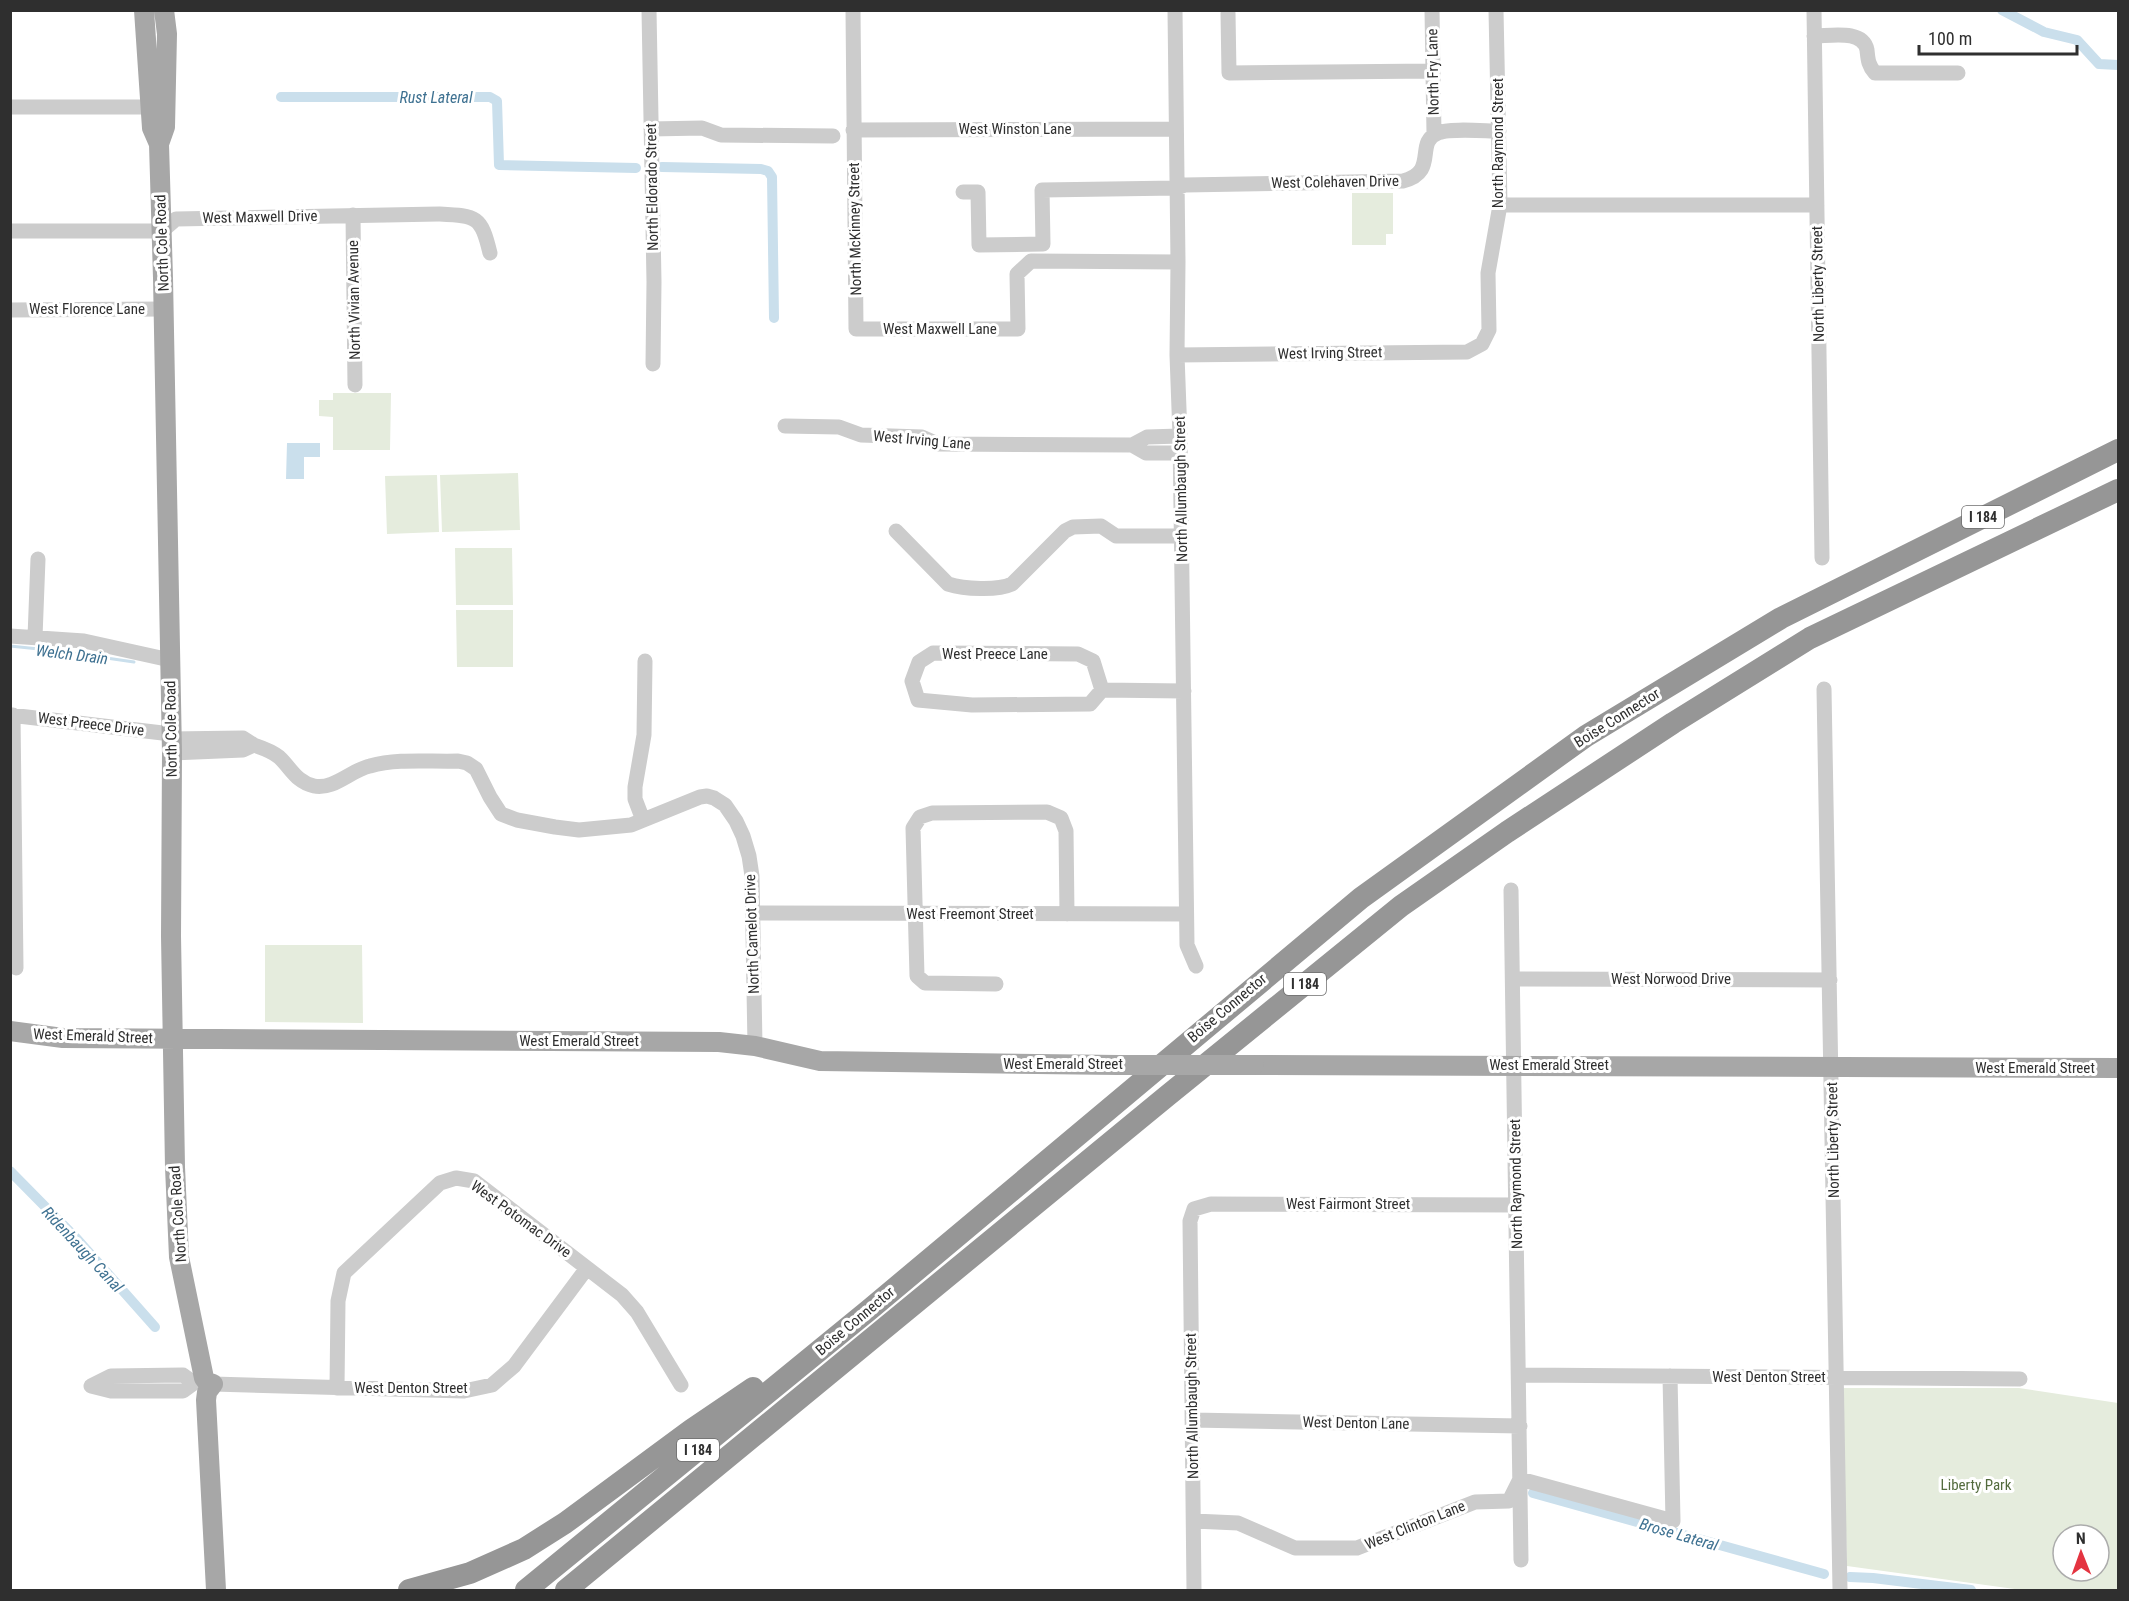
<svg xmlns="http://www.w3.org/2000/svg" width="2129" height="1601" viewBox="0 0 2129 1601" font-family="'Roboto Condensed',sans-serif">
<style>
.green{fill:#e5ecdd;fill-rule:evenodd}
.water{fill:#cadfec}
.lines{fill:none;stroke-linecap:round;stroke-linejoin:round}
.stream{stroke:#cadfec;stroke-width:3}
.canal{stroke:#cadfec;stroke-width:10}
.minor{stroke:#ccc;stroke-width:15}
.major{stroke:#a7a7a7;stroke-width:20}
.highway{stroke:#969696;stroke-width:22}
.major-bridge{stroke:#a7a7a7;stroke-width:20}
.labels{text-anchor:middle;stroke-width:6;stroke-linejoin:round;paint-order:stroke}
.shield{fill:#fff;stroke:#6d6d6d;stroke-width:1.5}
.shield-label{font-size:14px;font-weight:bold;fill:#2f2f2f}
.street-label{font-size:15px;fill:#2f2f2f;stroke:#fff}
.park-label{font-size:15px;fill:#536b3d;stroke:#fff}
.water-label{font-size:16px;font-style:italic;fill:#3e7191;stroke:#fff}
</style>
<rect width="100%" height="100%" fill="#fff"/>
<path class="green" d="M1352,193H1393V234H1386V245H1352Z
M333,393H391L390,450H333V417L319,416V400H333Z
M518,473L520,530L442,532L440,475Z
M437,475L439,532L387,534L385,476Z
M455,548H512L513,605H456Z
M456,610H513V667H457Z
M265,945H362L363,1023L265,1022Z
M1842,1388H2019L2118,1403V1590H2022L1847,1566ZM2063,1535H2099V1571H2063Z"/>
<path class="water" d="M287,443H320V457H304V479H286Z"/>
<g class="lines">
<path class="stream" d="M10,646L58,651L134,662"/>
<path class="canal" d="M2002,10L2044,32L2077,40L2099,64L2118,65
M281,97H490L497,101L499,165L636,168
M662,167L761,169L768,171L772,177L774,318
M10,1171L77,1239L155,1327
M1533,1493L1824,1574
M1850,1577L1873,1578L1971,1590"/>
<path class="minor" d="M649,10L654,282L653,364
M853,10L856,329H1018L1017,274L1031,261L1178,262
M1175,10L1178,262L1177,355L1180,436L1187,945L1196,966
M1432,10L1434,134
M1814,10L1822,558
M1228,13L1229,73L1433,71
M1814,36C1830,36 1863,29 1867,50C1868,59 1868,65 1875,73H1958
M10,107H150
M651,129L702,128L721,135L833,136
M853,130L1176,129
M963,192H978L979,245L1043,244L1042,190L1177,188L1185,185L1403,181C1439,172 1414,142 1438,133C1449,128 1485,131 1499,131
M1500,205H1817
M353,215L355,385
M10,231H162L176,219L439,214C477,216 481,216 490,253
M10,310L164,309
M1177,355L1467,352L1482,344L1489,330L1488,273L1500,205L1496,10
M785,426L839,427L861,435L922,437L938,444L1132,445
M1180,436L1147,437L1132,445L1146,453H1180
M896,531L948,584C964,589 997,591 1012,584L1065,531L1073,527L1101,526L1116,536H1182
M10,636L84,641L170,660
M35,637L38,559
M933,653L1078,654L1093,661L1102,690L1090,704L972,705L918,700L912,681L919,662Z
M1824,689L1840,1590
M1102,690L1184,691
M10,715L171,734
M13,715L16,968
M171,739L243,738L254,745L243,750L172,753
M254,745C263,748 272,751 279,757C291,768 296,782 314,786C334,790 351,770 370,766C398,758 430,762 458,761L467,763L476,769L490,797L501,814L517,820L555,827L579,830L631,825L700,797L707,796L714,798L725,805L736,821L743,836L749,856L752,876L755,1046
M643,820L635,799V787L644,735L645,661
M1511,890L1521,1560
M753,913L1186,914
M1513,979L1830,980
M996,984L925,983L917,976L913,828L920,817L932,813L1047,812L1061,818L1066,831L1067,914
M183,1375L194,1383L183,1391H111L91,1386L111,1376Z
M1519,1375L2020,1379
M213,1384L464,1391L492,1385L514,1366L587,1268
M337,1388L338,1301L344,1273L440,1183L456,1178L474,1181L622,1295L637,1312L681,1385
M1192,1420L1520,1426
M1194,1521L1238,1523L1295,1548H1357L1475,1502L1509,1501L1520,1479L1673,1521L1670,1376
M1194,1590L1190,1221L1194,1209L1211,1204L1516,1205"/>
<path class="major" d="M144,10L152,128L159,144L163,278L172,753L171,936L175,1167L179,1257L204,1378L207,1382L213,1384
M159,144L165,127L167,34L164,10
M10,1031L63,1038L719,1042L755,1046L820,1061L1118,1065
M1254,1065L2118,1068
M213,1384L207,1392L206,1400L216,1590"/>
<path class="highway" d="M409,1590L470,1573L524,1549L565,1523L691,1430L753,1388
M526,1590L869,1310L1361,898L1586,736L1781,618L2118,450
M566,1590L1167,1096L1401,906L1507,832L1673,723L1810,638L2118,490"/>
<path class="major-bridge" d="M1118,1065H1254"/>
</g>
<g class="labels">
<g class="shield">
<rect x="1962" y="506" width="42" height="22" rx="4.5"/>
<rect x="1284" y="973" width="42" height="22" rx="4.5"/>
<rect x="677" y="1439" width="42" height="22" rx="4.5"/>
</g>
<g class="shield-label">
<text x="1983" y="522">I 184</text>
<text x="1305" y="989">I 184</text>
<text x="698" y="1455">I 184</text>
</g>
<g class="street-label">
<text transform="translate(1433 72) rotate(-91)" y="5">North Fry Lane</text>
<text x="1015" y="134">West Winston Lane</text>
<text transform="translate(1498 143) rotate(-90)" y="5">North Raymond Street</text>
<text transform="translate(1335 182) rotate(-1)" y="5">West Colehaven Drive</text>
<text transform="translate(652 187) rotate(-91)" y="5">North Eldorado Street</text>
<text transform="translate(260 217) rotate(-1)" y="5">West Maxwell Drive</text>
<text transform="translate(855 229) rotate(-91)" y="5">North McKinney Street</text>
<text transform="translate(162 243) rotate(-92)" y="5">North Cole Road</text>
<text transform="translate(1818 284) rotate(-91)" y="5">North Liberty Street</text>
<text transform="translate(354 300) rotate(-91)" y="5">North Vivian Avenue</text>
<text x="87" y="314">West Florence Lane</text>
<text x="940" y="334">West Maxwell Lane</text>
<text transform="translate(1330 353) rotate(-1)" y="5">West Irving Street</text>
<text transform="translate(922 440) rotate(5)" y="5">West Irving Lane</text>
<text transform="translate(1181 489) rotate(-91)" y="5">North Allumbaugh Street</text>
<text x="995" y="659">West Preece Lane</text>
<text transform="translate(1617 718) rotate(-32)" y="5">Boise Connector</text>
<text transform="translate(91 724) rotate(7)" y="5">West Preece Drive</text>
<text transform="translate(171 729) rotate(-91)" y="5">North Cole Road</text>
<text x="970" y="919">West Freemont Street</text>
<text transform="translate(752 934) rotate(-92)" y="5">North Camelot Drive</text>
<text x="1671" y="984">West Norwood Drive</text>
<text transform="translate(1227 1008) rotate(-40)" y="5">Boise Connector</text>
<text transform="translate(93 1036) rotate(2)" y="5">West Emerald Street</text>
<text x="579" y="1046">West Emerald Street</text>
<text x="1063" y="1069">West Emerald Street</text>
<text x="1549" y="1070">West Emerald Street</text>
<text x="2035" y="1073">West Emerald Street</text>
<text transform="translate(1833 1140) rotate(-91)" y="5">North Liberty Street</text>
<text transform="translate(1516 1184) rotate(-91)" y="5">North Raymond Street</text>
<text x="1348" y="1209">West Fairmont Street</text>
<text transform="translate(178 1214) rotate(-94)" y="5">North Cole Road</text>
<text transform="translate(521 1219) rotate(36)" y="5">West Potomac Drive</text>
<text transform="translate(855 1321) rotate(-40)" y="5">Boise Connector</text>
<text x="1769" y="1382">West Denton Street</text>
<text x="411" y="1393">West Denton Street</text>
<text transform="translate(1192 1406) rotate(-91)" y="5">North Allumbaugh Street</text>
<text transform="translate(1356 1423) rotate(1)" y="5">West Denton Lane</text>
<text transform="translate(1415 1525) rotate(-22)" y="5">West Clinton Lane</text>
</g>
<g class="park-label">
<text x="1976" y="1490">Liberty Park</text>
</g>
<g class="water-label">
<text x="436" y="103">Rust Lateral</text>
<text transform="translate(72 654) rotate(7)" y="6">Welch Drain</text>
<text transform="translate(83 1249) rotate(47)" y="6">Ridenbaugh Canal</text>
<text transform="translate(1679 1534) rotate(16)" y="6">Brose Lateral</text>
</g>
</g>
<rect width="2129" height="1601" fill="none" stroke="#2f2f2f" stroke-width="24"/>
<g transform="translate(2081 1553) rotate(359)"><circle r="28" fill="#ffffff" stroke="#acacac" stroke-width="1.5"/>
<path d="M0-4.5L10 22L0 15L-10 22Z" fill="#e43441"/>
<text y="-9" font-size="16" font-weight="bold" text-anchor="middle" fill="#2f2f2f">N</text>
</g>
<path d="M1919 45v9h158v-9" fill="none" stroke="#2f2f2f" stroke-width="3"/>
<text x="1928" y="45" font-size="18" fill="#2f2f2f" stroke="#ffffff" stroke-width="4.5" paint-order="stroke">100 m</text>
</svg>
